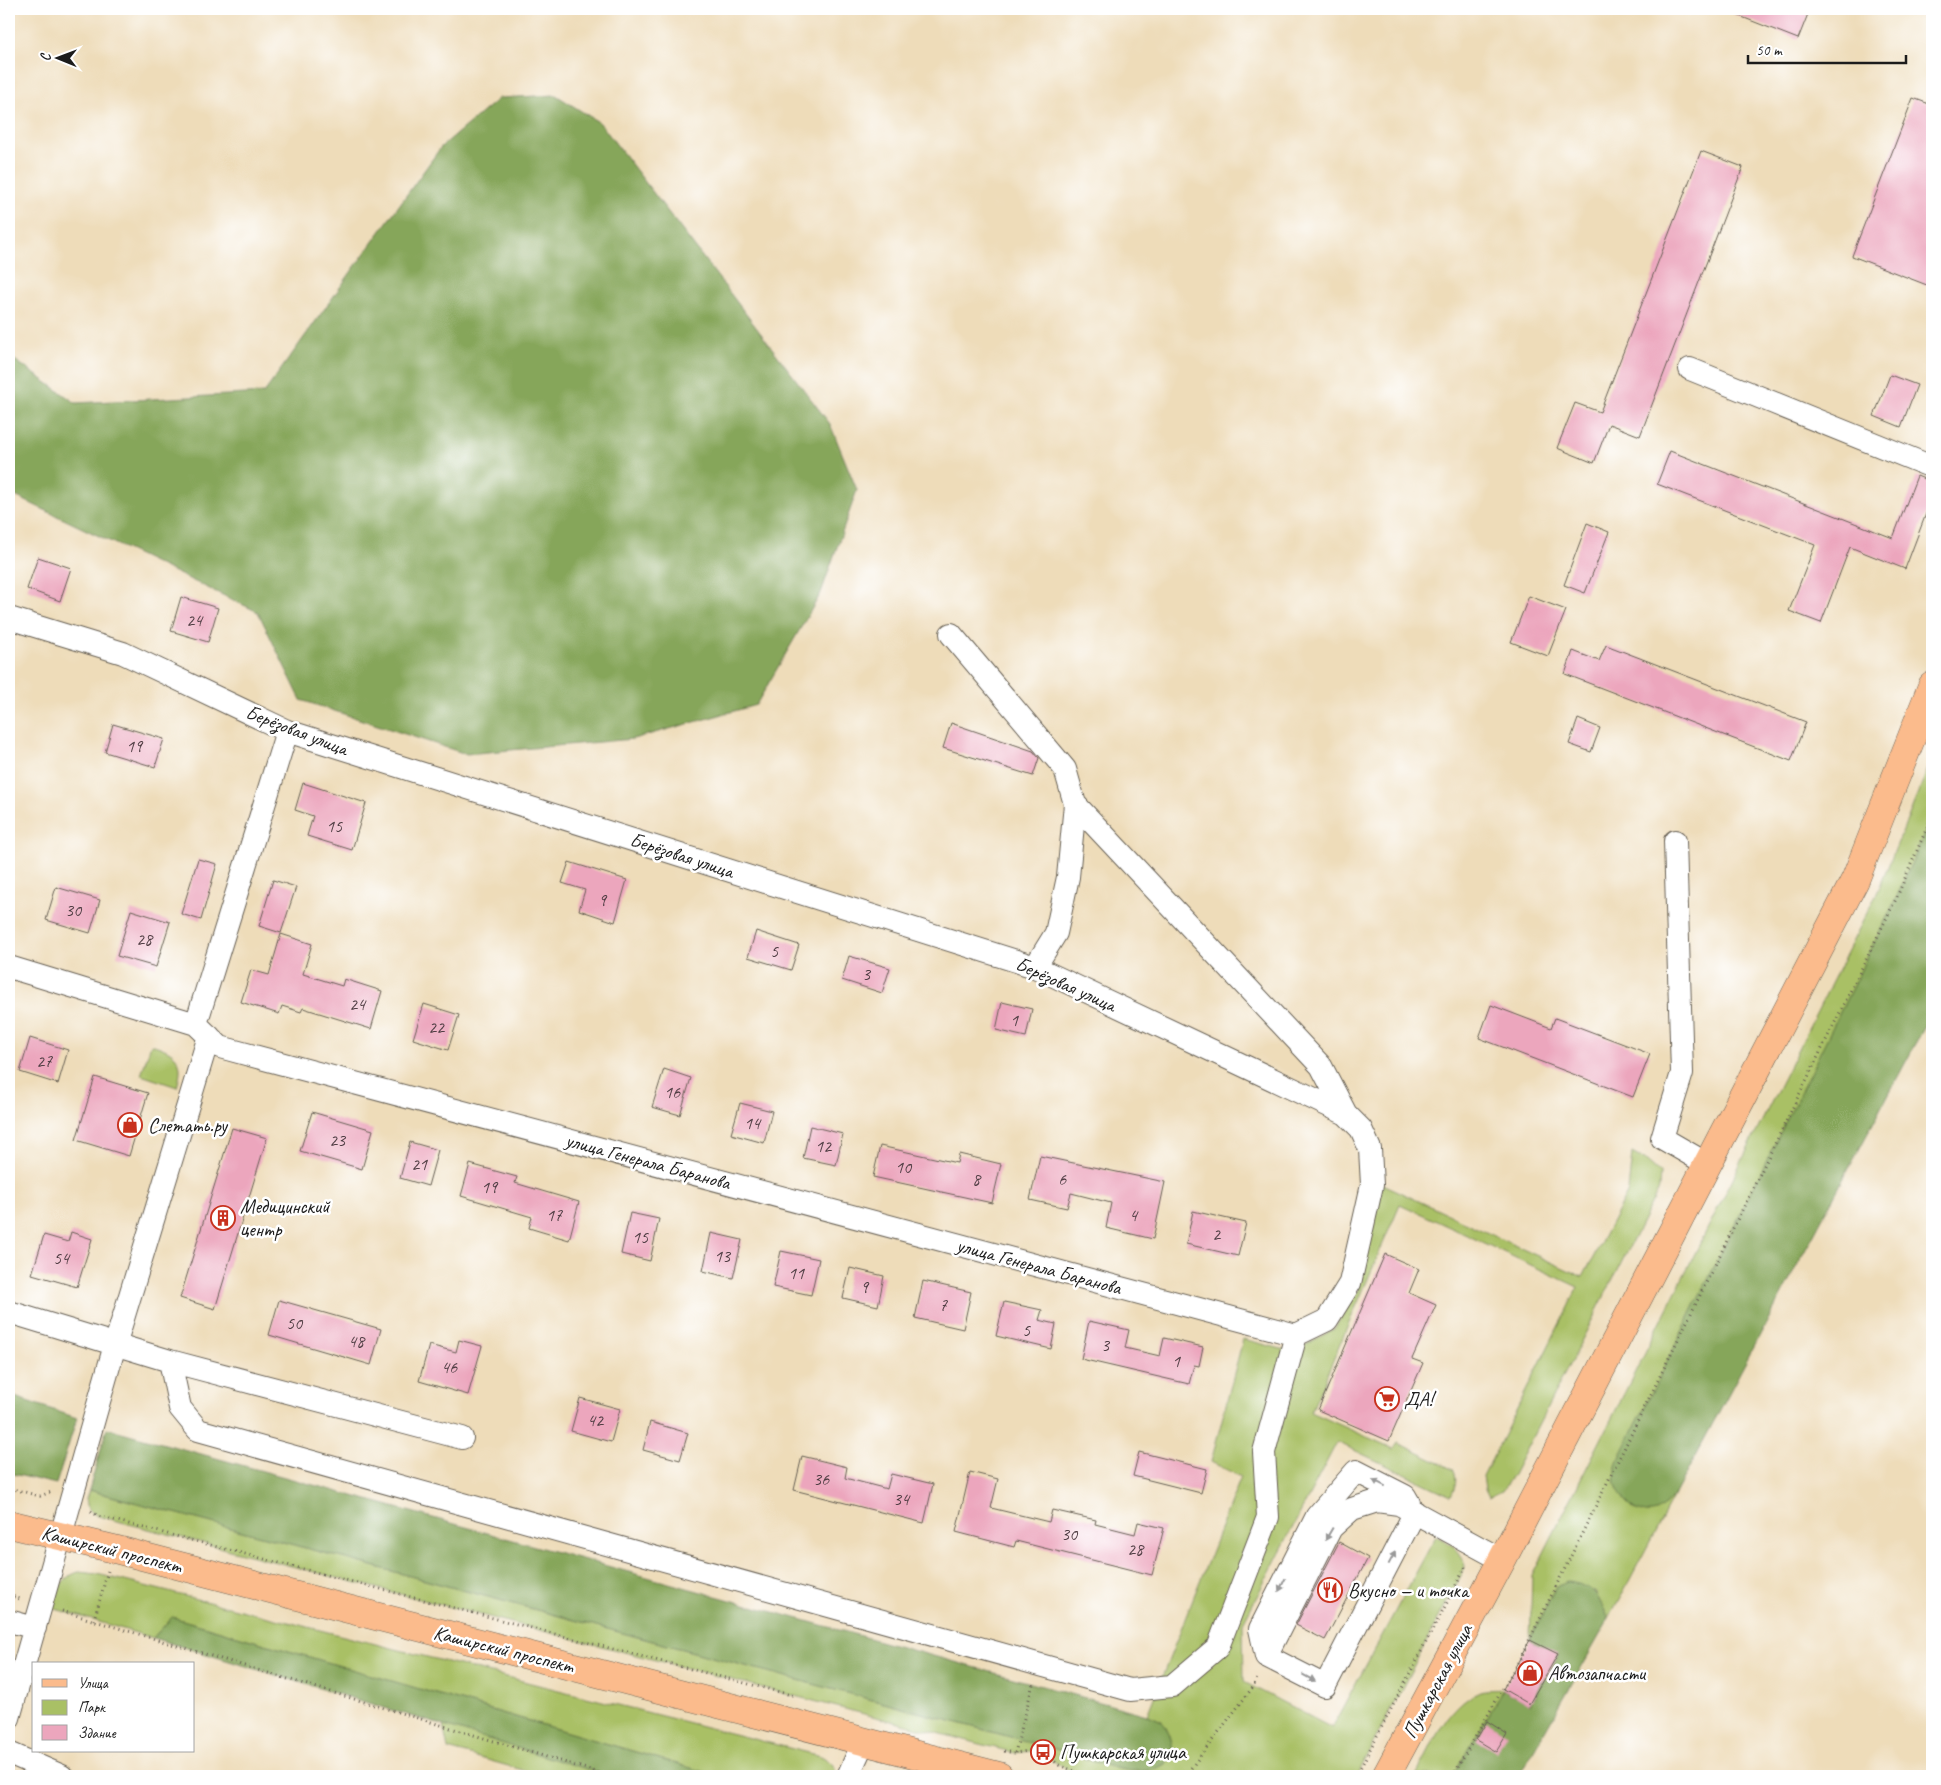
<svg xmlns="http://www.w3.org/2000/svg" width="1941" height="1785" viewBox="0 0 1941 1785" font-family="Caveat,sans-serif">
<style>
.green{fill:#a9c065;stroke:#626e40}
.forest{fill:#86a65a;stroke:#51613b}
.building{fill:#eca6bd}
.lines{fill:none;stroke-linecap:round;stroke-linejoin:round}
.minor-casing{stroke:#665f53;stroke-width:24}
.major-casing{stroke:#665f53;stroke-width:29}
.path{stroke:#665f53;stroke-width:3;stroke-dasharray:1 4;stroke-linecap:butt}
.minor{stroke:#fff;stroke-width:22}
.major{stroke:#fbbb8c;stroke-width:28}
.oneway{fill:#999}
.labels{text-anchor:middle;stroke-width:5;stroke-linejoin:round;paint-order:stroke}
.number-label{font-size:18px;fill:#503e44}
.street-label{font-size:20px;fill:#1c1c1c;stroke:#fff}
.poi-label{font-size:20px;fill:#1c1c1c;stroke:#fff;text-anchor:start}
</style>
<rect width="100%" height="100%" fill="#fff"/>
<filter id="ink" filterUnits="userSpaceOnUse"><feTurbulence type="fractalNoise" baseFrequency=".02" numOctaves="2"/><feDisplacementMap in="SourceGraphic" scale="10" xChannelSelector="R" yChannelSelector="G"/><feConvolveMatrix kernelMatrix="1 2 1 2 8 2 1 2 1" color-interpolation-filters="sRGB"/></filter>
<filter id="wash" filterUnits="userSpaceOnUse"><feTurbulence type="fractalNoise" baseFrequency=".0096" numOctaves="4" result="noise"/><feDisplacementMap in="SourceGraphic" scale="20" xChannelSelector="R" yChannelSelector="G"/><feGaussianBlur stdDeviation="1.12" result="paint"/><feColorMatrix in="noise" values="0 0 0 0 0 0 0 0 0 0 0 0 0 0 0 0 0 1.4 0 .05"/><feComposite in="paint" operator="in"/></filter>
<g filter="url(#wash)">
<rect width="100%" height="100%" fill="#eedcb9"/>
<path class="green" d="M1932,759V816L1896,899L1617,1465C1616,1487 1617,1495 1635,1510L1662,1509L1674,1496L1609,1619L1595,1592L1556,1587L1530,1640L1532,1576L1878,891Z
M151,1044C177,1052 185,1060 177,1087L141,1075Z
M1632,1153L1648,1162L1660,1173L1659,1189L1513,1475L1502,1491L1489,1497L1485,1489L1483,1477L1578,1287L1400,1204L1311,1412L1394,1449L1398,1443L1454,1470C1457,1481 1456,1486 1451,1496L1337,1442L1243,1623L1244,1682L1332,1728L1436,1536C1451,1544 1462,1549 1465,1568L1356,1776H1087C1078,1773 1066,1770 1058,1764C1036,1750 1043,1749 1015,1753L98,1516L88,1510L86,1499L89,1490L1063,1751C1083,1757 1165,1785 1171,1755C1172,1748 1164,1729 1162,1721L1147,1715L1241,1477L1211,1462L1243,1339L1293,1352L1334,1329L1359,1289L1382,1184L1583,1277L1628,1191Z
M79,1572L97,1574L821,1756C830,1761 836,1765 836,1776H718L172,1617L153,1638L52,1608C59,1590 59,1578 79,1572Z
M1503,1689L1453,1776H1416C1432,1746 1446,1705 1480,1691C1486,1689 1496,1690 1503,1689Z
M443,1725L610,1776H544L448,1749Z"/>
<path class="forest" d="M556,95L600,123L830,424L857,490L821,593L756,705L633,739L466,754L301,700L258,612L9,493V356L76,403L264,393L441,147L499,98Z
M1932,816V1013L1674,1496C1670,1500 1667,1504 1663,1508C1645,1523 1620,1503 1616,1484C1615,1478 1616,1471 1616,1465L1896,899Z
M9,1395L77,1418L56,1484L9,1473Z
M107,1428L1147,1715C1151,1717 1157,1718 1161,1721C1165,1724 1167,1730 1169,1734C1179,1758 1165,1769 1142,1771C1120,1773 1084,1758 1063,1751L89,1490Z
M1567,1582C1595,1585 1597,1596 1609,1619L1519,1776H1453L1503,1689L1530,1704L1558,1655L1530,1640L1556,1587Z
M172,1617L718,1776H610L153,1638Z"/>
<g id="blocks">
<path class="building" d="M1724,9H1810L1798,39L1724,10Z
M1913,98L1932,105V287L1852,256Z
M1701,151L1743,167L1640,436L1609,424L1594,463L1557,448L1575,403L1600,412Z
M1890,375L1917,385L1901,427L1874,416Z
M1670,451L1893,538L1917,476L1932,482V498L1905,569L1850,547L1821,623L1789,611L1815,545L1657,484Z
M1587,523L1609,532L1585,593L1564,585Z
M38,557L71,568L60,601L27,589Z
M1529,596L1566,610L1548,656L1511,642Z
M181,597L218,608L208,642L171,631Z
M1606,645L1806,722L1791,761L1565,674L1573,651L1599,661Z
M1578,719L1600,728L1591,752L1569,744Z
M951,723L1033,751L1039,758L1033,776L943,748Z
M113,724L164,739L155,767L105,752Z
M303,783L366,803L352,850L307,836L313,816L295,810Z
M198,859L217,864L201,920L181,914Z
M569,862L627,880L615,922L579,910L585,890L562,883Z
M273,880L296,887L281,933L259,926Z
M56,887L100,900L90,933L46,920Z
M131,910L170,922L156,967L117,956Z
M756,931L799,945L791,970L748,957Z
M281,934L312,944L303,974L342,986L344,979L382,991L371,1029L303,1008L301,1012L282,1006L279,1014L241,1002L251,970L269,975Z
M849,956L890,968L882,993L842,980Z
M1002,1002L1032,1009L1026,1037L996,1030Z
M424,1004L459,1015L448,1050L413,1039Z
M1491,1005L1551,1028L1555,1018L1650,1054L1633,1097L1479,1038Z
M30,1038L68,1050L58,1084L20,1072Z
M664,1069L691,1078L680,1115L652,1107Z
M95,1077L148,1093L129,1156L76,1140Z
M740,1103L772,1111L764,1143L731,1134Z
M312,1112L373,1130L362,1169L300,1151Z
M810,1126L843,1134L836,1165L803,1158Z
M232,1128L267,1138L215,1309L180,1298Z
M410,1142L438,1150L428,1186L400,1178Z
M880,1146L957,1163L959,1154L1001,1164L992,1203L873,1177Z
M1040,1156L1165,1182L1153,1239L1106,1228L1111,1203L1071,1193L1067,1208L1030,1200Z
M470,1164L517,1177L515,1183L579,1202L569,1240L529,1228L532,1217L461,1196Z
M1193,1211L1246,1223L1238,1256L1186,1244Z
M630,1213L659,1219L650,1261L621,1254Z
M71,1232L92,1239L77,1287L32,1274L44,1235L68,1242Z
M711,1233L742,1240L733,1278L703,1271Z
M781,1251L819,1259L811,1295L773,1287Z
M1385,1254L1419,1269L1409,1293L1436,1305L1412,1359L1423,1363L1389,1441L1318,1410Z
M850,1268L884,1276L878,1306L843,1298Z
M923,1281L971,1292L963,1329L915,1318Z
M279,1300L381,1329L371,1365L269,1335Z
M1004,1302L1042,1310L1039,1320L1056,1324L1051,1349L996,1336Z
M1089,1321L1129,1330L1125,1348L1160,1356L1164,1338L1203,1347L1199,1366L1194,1365L1189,1384L1081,1359Z
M459,1340L482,1346L468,1395L419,1381L429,1345L456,1352Z
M580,1398L620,1409L611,1442L571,1431Z
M650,1422L688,1433L680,1460L643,1450Z
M1139,1452L1207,1469L1201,1493L1133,1476Z
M802,1456L847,1467L845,1478L887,1489L891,1474L933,1484L924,1523L794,1490Z
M970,1472L998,1479L991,1508L1049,1522L1052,1510L1096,1520L1095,1524L1135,1534L1138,1522L1164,1528L1152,1575L1016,1541L1014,1547L956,1532Z
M1339,1542L1368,1558L1325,1640L1296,1625Z
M1530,1640L1558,1654L1529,1704L1503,1689Z
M1487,1721L1507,1734L1496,1752L1476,1740Z"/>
</g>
</g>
<g filter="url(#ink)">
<use href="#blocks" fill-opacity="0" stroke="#665f53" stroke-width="1"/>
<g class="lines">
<defs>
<path id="minor" d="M1690,369L1932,467
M9,618L123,653L287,731L1035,967L1346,1114
M951,634L1065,769L1075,804L1068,877L1056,933L1035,967
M1675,841L1682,1073L1662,1138L1707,1164
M9,967L196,1024L220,1047L1296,1335
M196,1024L287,731
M9,1312L170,1361L180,1408L198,1430L1130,1690L1172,1686L1218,1647L1268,1517L1264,1452L1296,1335L1327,1320L1350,1283L1372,1185L1370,1149L1361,1129L1346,1114L1321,1066L1075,804
M170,1361L462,1438
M9,1621L35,1628
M1266,1656L1331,1528L1352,1509L1377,1501L1399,1504L1502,1560
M1266,1656L1260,1629L1317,1516L1356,1471L1405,1496L1409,1503
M1266,1656L1325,1686L1415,1512
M9,1718L115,1345L209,1036
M9,1753L62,1776
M848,1776L864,1741"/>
<path id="major" d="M9,1524L114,1549L999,1776
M1386,1776L1502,1560L1855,880L1932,686"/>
</defs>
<use href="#minor" class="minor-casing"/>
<use href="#major" class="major-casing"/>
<path class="path" d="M10,1501L13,1489L40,1496L51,1492
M91,1511L98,1516L795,1696
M9,1595L20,1599
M62,1611L610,1776
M94,1620L108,1571
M1004,1751L1015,1753L1035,1750L1043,1752L1059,1765L1087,1776
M1015,1753L1033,1684
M1185,1776L1253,1687L1258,1676
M1356,1776L1465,1568L1464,1564
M1453,1776L1521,1657L1896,899L1932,816"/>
<use href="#minor" class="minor"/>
<use href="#major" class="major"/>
</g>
<defs><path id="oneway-solid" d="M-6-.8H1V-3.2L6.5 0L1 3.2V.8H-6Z" transform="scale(1.25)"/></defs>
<g class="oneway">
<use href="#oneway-solid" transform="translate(1379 1483) rotate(-153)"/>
<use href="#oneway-solid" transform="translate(1329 1534) rotate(120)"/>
<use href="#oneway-solid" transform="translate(1392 1558) rotate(-62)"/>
<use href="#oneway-solid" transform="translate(1282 1585) rotate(117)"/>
<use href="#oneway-solid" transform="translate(1309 1678) rotate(28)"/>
</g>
</g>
<defs>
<symbol id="shop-ring" viewBox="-11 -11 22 22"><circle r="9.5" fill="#fff" stroke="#c8321e" stroke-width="1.5"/><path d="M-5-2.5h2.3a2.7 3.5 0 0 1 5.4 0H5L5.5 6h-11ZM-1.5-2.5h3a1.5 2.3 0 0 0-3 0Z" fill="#c8321e"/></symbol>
<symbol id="building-ring" viewBox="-11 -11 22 22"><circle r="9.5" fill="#fff" stroke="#c8321e" stroke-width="1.5"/><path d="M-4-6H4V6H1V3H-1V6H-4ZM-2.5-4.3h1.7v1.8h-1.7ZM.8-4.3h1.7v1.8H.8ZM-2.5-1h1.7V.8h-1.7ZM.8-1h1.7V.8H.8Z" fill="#c8321e"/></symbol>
<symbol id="supermarket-ring" viewBox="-11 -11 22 22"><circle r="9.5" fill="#fff" stroke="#c8321e" stroke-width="1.5"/><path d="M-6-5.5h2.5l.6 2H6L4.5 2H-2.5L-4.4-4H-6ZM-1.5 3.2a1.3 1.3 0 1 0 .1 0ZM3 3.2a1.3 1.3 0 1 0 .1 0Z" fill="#c8321e"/></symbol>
<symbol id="restaurant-ring" viewBox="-11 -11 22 22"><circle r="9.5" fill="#fff" stroke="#c8321e" stroke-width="1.5"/><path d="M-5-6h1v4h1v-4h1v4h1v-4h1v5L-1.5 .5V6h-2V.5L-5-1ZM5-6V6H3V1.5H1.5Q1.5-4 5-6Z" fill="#c8321e"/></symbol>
<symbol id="bus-ring" viewBox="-11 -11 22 22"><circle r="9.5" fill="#fff" stroke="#c8321e" stroke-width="1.5"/><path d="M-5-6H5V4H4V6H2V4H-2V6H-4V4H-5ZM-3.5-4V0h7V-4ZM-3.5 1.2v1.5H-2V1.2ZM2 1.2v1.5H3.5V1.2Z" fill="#c8321e"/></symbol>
</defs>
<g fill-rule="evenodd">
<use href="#shop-ring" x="116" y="1111" width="28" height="28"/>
<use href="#building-ring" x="209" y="1204" width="28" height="28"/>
<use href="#supermarket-ring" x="1373" y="1385" width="28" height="28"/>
<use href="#restaurant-ring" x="1316" y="1576" width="28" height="28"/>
<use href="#shop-ring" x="1516" y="1659" width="28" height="28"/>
<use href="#bus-ring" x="1029" y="1738" width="28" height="28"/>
</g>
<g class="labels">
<g class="number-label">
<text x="194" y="626">24</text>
<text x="134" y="752">19</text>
<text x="334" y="832">15</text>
<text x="602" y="906">9</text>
<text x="73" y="916">30</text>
<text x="144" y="945">28</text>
<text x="774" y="957">5</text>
<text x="866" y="980">3</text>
<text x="357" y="1010">24</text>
<text x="1014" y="1026">1</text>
<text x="436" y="1033">22</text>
<text x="44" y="1067">27</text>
<text x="672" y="1098">16</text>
<text x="752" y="1129">14</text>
<text x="337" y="1146">23</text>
<text x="823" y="1152">12</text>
<text x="419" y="1170">21</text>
<text x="903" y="1173">10</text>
<text x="976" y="1185">8</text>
<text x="1062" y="1185">6</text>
<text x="489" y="1193">19</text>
<text x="554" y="1221">17</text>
<text x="1133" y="1221">4</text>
<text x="1216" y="1240">2</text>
<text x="640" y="1243">15</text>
<text x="722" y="1262">13</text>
<text x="61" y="1264">54</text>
<text x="796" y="1279">11</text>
<text x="864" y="1293">9</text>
<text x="943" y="1311">7</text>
<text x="294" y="1329">50</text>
<text x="1026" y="1336">5</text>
<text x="356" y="1347">48</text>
<text x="1105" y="1351">3</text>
<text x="1176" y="1367">1</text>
<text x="449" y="1373">46</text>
<text x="595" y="1426">42</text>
<text x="821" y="1485">36</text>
<text x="901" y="1505">34</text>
<text x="1069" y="1540">30</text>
<text x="1135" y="1555">28</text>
</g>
<g class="street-label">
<text transform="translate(297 730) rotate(21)" y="7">Берёзовая улица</text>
<text transform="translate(682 855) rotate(18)" y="7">Берёзовая улица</text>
<text transform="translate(1066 984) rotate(24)" y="7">Берёзовая улица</text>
<text transform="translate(648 1161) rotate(15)" y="7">улица Генерала Баранова</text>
<text transform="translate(1039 1266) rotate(15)" y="7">улица Генерала Баранова</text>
<text transform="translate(112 1549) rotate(14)" y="7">Каширский проспект</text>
<text transform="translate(504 1649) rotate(14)" y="7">Каширский проспект</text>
<text transform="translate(1437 1681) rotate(-62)" y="7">Пушкарская улица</text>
</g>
<g class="poi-label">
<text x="148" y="1132">Слетать.ру</text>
<text x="240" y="1213">Медицинский<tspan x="240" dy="23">центр</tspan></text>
<text x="1404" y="1406">ДА!</text>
<text x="1348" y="1597">Вкусно — и точка</text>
<text x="1548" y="1680">Автозапчасти</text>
<text x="1060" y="1759">Пушкарская улица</text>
</g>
</g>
<rect width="1941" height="1785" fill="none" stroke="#fff" stroke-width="30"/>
<rect x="32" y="1662" width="162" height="90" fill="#ffffff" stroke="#a4a4a4"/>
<rect x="42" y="1679" width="25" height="8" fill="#fbbb8c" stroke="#a4a4a4"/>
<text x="78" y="1688" font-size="15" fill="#1c1c1c">Улица</text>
<rect x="42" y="1700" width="25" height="15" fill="#a9c065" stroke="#a4a4a4"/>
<text x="78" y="1712" font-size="15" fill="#1c1c1c">Парк</text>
<rect x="42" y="1725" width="25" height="15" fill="#eca6bd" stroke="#a4a4a4"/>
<text x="78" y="1738" font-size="15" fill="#1c1c1c">Здание</text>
<g transform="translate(58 58) rotate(271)" stroke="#ffffff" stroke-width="4" paint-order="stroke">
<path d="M0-4L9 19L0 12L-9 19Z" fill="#1c1c1c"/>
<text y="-8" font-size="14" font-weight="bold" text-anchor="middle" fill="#1c1c1c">С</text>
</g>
<path d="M1748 55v8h158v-8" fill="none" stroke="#1c1c1c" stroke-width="2.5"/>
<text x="1756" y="55" font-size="15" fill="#1c1c1c" stroke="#ffffff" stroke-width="4" paint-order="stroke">50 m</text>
</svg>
